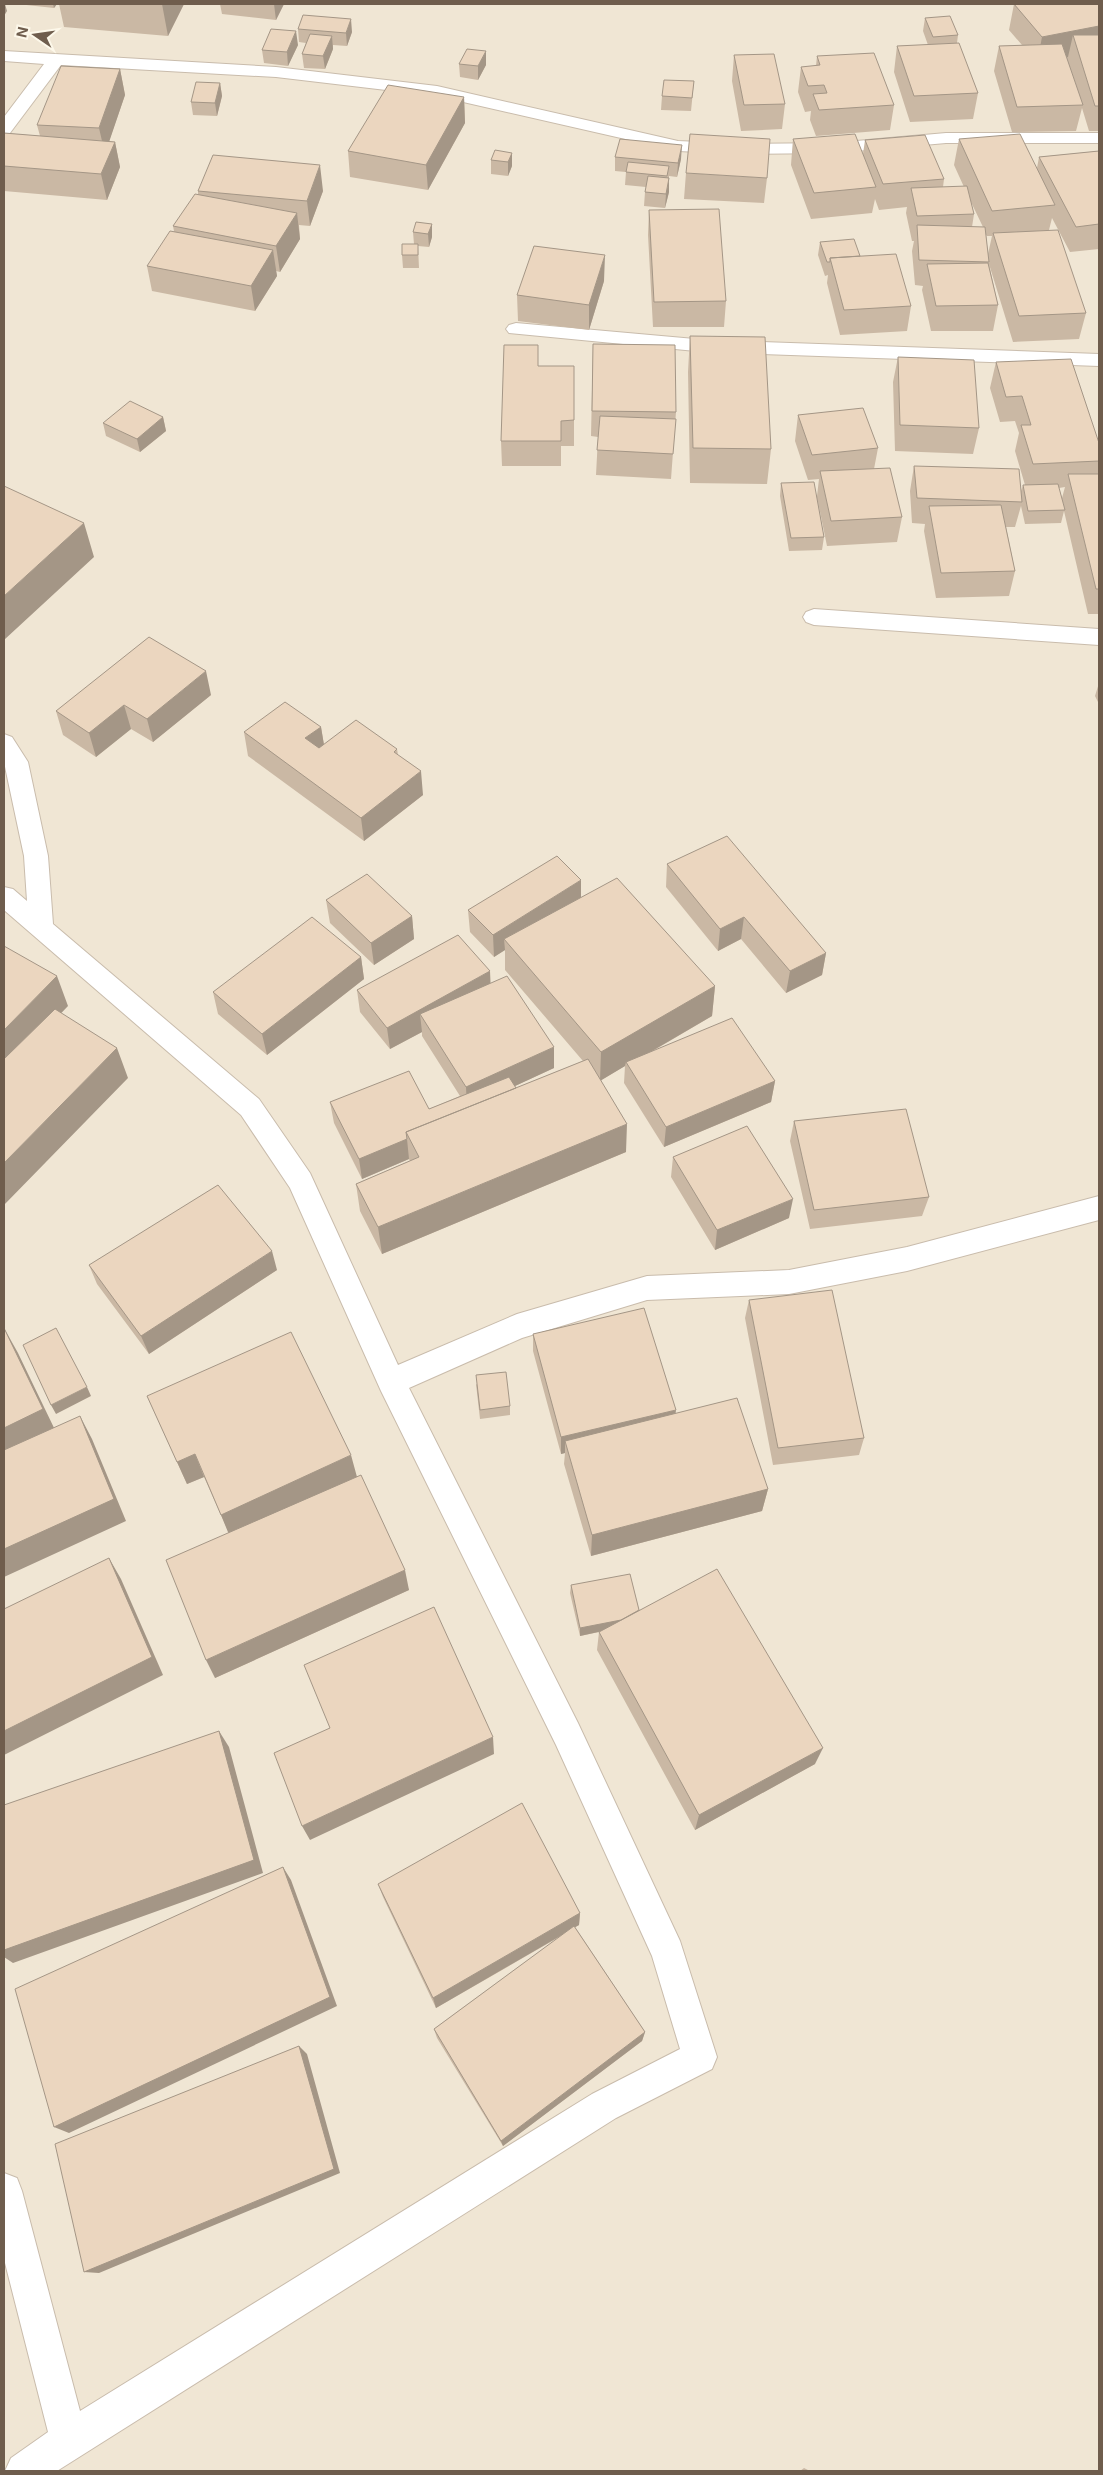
<svg xmlns="http://www.w3.org/2000/svg" width="1103" height="2475" viewBox="0 0 1103 2475" font-family="Inter,sans-serif">
<style>
.residential{fill:#f0e6d4}
.lines{fill:none;stroke-linecap:round;stroke-linejoin:round}
.minor-casing{stroke:#c9bcac;stroke-width:2}
.minor{fill:#fff;fill-rule:evenodd}
.wall{fill:#cab8a4;fill-rule:evenodd}
.shaded-wall{fill:#a49686}
.building{fill:#ebd6bf;stroke:#a49686}
</style>
<rect width="100%" height="100%" fill="#f9f4e5"/>
<path class="residential" d="M4,4H1099V2471H4Z"/>
<g class="lines">
<defs>
<path id="minor" d="M4,51L276,67L437,86L678,141L743,144L834,143L946,133H1099V143H946L834,153L743,154L678,151L437,96L276,77L61,65L10,133L4,134V117L44,64L4,61Z
M516,323L706,340L1099,354V366L706,352L509,333L506,329L509,325Z
M814,609L1099,629V645L814,625L806,622L803,617L806,612Z
M4,734L12,737L28,762L48,856L53,924L259,1099L310,1173L398,1365L517,1314L647,1276L789,1270L907,1247L1099,1196V1220L907,1271L789,1294L647,1300L522,1338L409,1388L578,1723L680,1941L717,2057L712,2069L616,2118L57,2471H5L11,2458L48,2432L4,2259V2173L17,2178L22,2191L80,2411L592,2094L680,2049L652,1956L556,1745L381,1391L290,1188L241,1115L4,910V887L13,889L27,901L24,856L4,762Z"/>
</defs>
<use href="#minor" class="minor-casing"/>
<use href="#minor" class="minor"/>
</g>
<path class="wall" d="M17,4H57L54,8Z
M59,4H184L168,36L64,27Z
M220,4H284L276,20L222,14Z
M1014,4H1099V131H1089L1082,108L1076,131L1012,132L994,71L999,46L1022,45L1009,30Z
M925,18L958,35L957,43L978,93L973,119L910,122L894,72L897,46L928,45L923,31Z
M298,29L352,32L347,46L333,45V49L325,69L304,68L302,54L306,43L299,42Z
M298,45L288,66L264,63L262,50Z
M734,55L785,104L782,129L741,131L732,81Z
M817,56L894,105L890,130L816,136L810,120L811,111L805,112L798,92L801,67L816,66Z
M459,64L486,65L478,80L460,77Z
M120,69L125,95L109,141L115,142L120,167L107,200L4,191V133L40,136L37,125Z
M694,81L691,111L661,110L662,96Z
M220,83L222,96L217,116L193,115L191,102Z
M464,97L465,123L428,190L350,177L348,151Z
M793,139L863,154L865,140L944,179L943,187H964L954,165L959,139L1037,168L1039,157L1099,151V249L1070,252L1052,218L1049,230L1086,313L1079,339L1013,342L989,264L998,305L993,331H931L922,290L923,286L915,285L912,251L914,241H912L906,213L907,207L879,210L875,199L872,213L811,219L791,165ZM971,202L983,227H972L974,214ZM986,235L987,236H992L988,254Z
M512,153V166L508,176L491,174V160Z
M615,157L681,159L677,177L669,176V192L665,208L644,206L645,192L646,187L625,185L626,172L615,171Z
M686,173L767,178L764,203L684,199Z
M198,191H323L310,226L299,225L300,239L280,272L276,271L277,276L255,311L152,291L147,266L174,231L173,226L198,194Z
M649,210L726,301L724,327H653L648,235Z
M432,224V237L429,247L418,246L419,268H403L402,255L414,244L413,232Z
M820,242L860,256L911,306L907,331L840,335L827,283L828,275L825,276L818,255Z
M604,281L589,330L518,321L517,295Z
M690,336L771,449L767,484L690,483L688,372Z
M593,344L676,412L671,479L596,475L598,437L591,436Z
M898,357L979,428L973,454L895,451L893,382Z
M996,362L1099,443V614H1088L1064,511L1061,523L1025,524L1021,506L1015,527H1006L1015,571L1009,596L936,598L924,531L925,524L912,523L910,491L914,466L1021,491L1023,485H1025L1015,451L1019,433L1015,421L1000,422L990,388ZM1065,487L1062,498L1059,488Z
M538,366L574,420V446H561V466H502L501,441Z
M798,415L878,448L874,469L902,517L897,542L827,546L817,497L824,537L822,550L789,551L780,496L781,483L817,496L819,479L808,480L795,441Z
M163,417L166,431L140,452L106,436L103,423Z
M1099,683V704L1095,696Z
M211,695L153,742L131,729L96,757L63,735L56,711Z
M321,727L324,745L397,749L398,755L423,795L364,841L248,756L244,732Z
M667,864L826,953L822,975L786,993L741,939L718,951L666,887Z
M581,897L715,986L712,1016L651,1052L775,1081L771,1102L664,1147L624,1083L625,1066L601,1080L626,1152L382,1254L360,1211L356,1184L410,1161L409,1159L362,1179L334,1123L330,1102L429,1109L460,1096L422,1036V1032L390,1049L360,1012L357,990L490,984L554,1068L515,1086L516,1088L583,1061L505,970V950L494,957L470,932L468,910Z
M326,900L412,916L414,939L374,965L330,923Z
M361,957L364,979L267,1055L218,1014L213,992Z
M794,1121L929,1197L922,1216L810,1229L790,1141Z
M673,1157L789,1218L715,1250L671,1177Z
M89,1265L277,1270L149,1354L97,1284Z
M749,1300L864,1438L859,1455L773,1465L745,1318Z
M533,1334L675,1413L768,1489L762,1511L591,1556L564,1464L565,1453L561,1454L533,1351Z
M476,1384L510,1406V1415L480,1419Z
M147,1396L357,1477L409,1590L215,1678L229,1533L204,1477L187,1484Z
M571,1585L639,1610L815,1764L695,1830L597,1650L599,1632L580,1636L570,1593Z
M378,1884L580,1913L579,1925L575,1927L645,2032L642,2041L503,2146L437,2038L434,2029L561,1936L436,2008L383,1897Z
M804,2468L810,2471H800Z"/>
<path class="shaded-wall" d="M4,4H5L7,11L4,16Z
M53,4H57L54,8Z
M162,4H184L168,36Z
M274,4H284L276,20Z
M351,19L352,32L347,46L346,33Z
M1099,26V51L1073,35L1068,57L1037,63L1042,37Z
M296,31L298,45L288,66L287,52Z
M332,36L333,49L325,69L323,56Z
M486,51V65L478,80V66Z
M120,69L125,95L105,154L99,128Z
M220,83L222,96L217,116L215,103Z
M464,97L465,123L428,190L426,165Z
M115,142L120,167L107,200L101,174Z
M682,145L681,159L677,177L678,163Z
M512,153V166L508,176V162Z
M320,165L323,191L310,226L307,201Z
M669,178V192L665,208L666,194Z
M297,213L300,239L280,272L276,246Z
M432,224V237L429,247L428,234Z
M273,250L277,276L255,311L251,286Z
M605,255L604,281L589,330V305Z
M163,417L166,431L140,452L137,439Z
M84,523L94,557L4,640V596Z
M206,671L211,695L153,742L147,719Z
M124,705L131,729L96,757L89,733Z
M321,727L325,751L309,762L305,738Z
M421,771L423,795L364,841L361,818Z
M581,880V903L504,939L505,950L494,957L493,935Z
M412,916L414,939L374,965L371,943Z
M744,917L741,939L718,951L720,929Z
M826,953L822,975L786,993L790,971Z
M361,957L364,979L267,1055L262,1034Z
M490,971L491,993L420,1014L422,1032L390,1049L387,1028Z
M57,976L68,1006L4,1073V1030Z
M715,986L712,1016L628,1065L626,1062L625,1066L600,1081L601,1052Z
M554,1047V1068L467,1108L466,1087Z
M117,1048L128,1078L4,1205V1163Z
M775,1081L771,1102L664,1147L666,1127Z
M627,1124L626,1152L382,1254L378,1227Z
M407,1139L409,1159L362,1179L359,1159Z
M793,1199L789,1218L715,1250L717,1230Z
M272,1251L277,1270L149,1354L141,1336Z
M4,1328L18,1353L56,1432L4,1458Z
M87,1387L91,1396L56,1414L51,1405Z
M676,1410L674,1427L565,1441V1453L561,1454V1437Z
M80,1416L92,1439L126,1521L4,1577V1549Z
M195,1454L204,1477L187,1484L177,1462Z
M351,1455L357,1477L230,1537L221,1515Z
M768,1489L762,1511L591,1556L592,1535Z
M109,1558L121,1579L163,1675L4,1755V1731Z
M405,1570L409,1590L215,1678L206,1660Z
M640,1616L639,1623L580,1636V1628Z
M219,1731L229,1747L263,1873L13,1963L4,1957V1950Z
M493,1737L494,1754L310,1840L302,1826Z
M823,1748L815,1764L695,1830L699,1815Z
M283,1867L291,1880L337,2006L69,2133L54,2127Z
M580,1913L579,1925L436,2008L433,1998Z
M645,2032L642,2041L503,2146L501,2141Z
M299,2046L307,2054L340,2173L99,2273L84,2272Z"/>
<path class="building" d="M1014,4H1099V26L1042,37Z
M303,15L351,19L346,33L298,29Z
M950,16L958,35L933,37L925,18Z
M271,29L296,31L287,52L262,50Z
M310,34L332,36L323,56L302,54Z
M1073,35H1099V106H1095Z
M959,43L978,93L914,96L897,46Z
M1062,44L1083,105L1017,107L999,46Z
M467,49L486,51L478,66L459,64Z
M874,53L894,105L819,110L813,94L827,93L824,85L808,86L801,67L820,65L817,56Z
M774,54L785,104L744,105L734,55Z
M61,66L120,69L99,128L37,125Z
M664,80L694,81L692,98L662,96Z
M196,82L220,83L215,103L191,102Z
M388,85L464,97L426,165L348,151Z
M4,133L115,142L101,174L4,166Z
M690,134L770,139L767,178L686,173Z
M855,134L876,187L814,193L793,139Z
M1020,134L1055,205L992,211L959,139Z
M925,135L944,179L883,184L865,140Z
M620,139L682,145L678,163L615,157Z
M495,150L512,153L508,162L491,160Z
M1099,151V224L1076,227L1039,157Z
M213,155L320,165L307,201L198,191Z
M628,162L669,166L667,176L626,172Z
M648,176L669,178L666,194L645,192Z
M967,186L974,214L917,216L911,188Z
M195,194L297,213L276,246L173,226Z
M719,209L726,301L654,302L649,210Z
M416,222L432,224L428,234L413,232Z
M917,225L985,227L989,262L919,260Z
M1058,230L1086,313L1019,316L993,233Z
M170,231L273,250L251,286L147,266Z
M854,239L860,256L830,258V262H827L820,242Z
M402,244H418V255H402Z
M534,246L605,255L589,305L517,295Z
M896,254L911,306L844,310L830,258Z
M988,263L998,305L936,306L927,264Z
M690,336L765,337L771,449L693,448Z
M593,344L675,345L676,412L592,411Z
M504,345H538V366H574V420L561,421V441H501Z
M898,357L974,360L979,428L900,425Z
M1071,359L1099,443V461L1033,464L1021,425H1031L1022,396L1006,397L996,362Z
M130,401L163,417L137,439L103,423Z
M863,408L878,448L812,455L798,415Z
M600,416L676,419L673,454L597,450Z
M914,466L1019,469L1022,502L917,498Z
M890,468L902,517L831,521L820,471Z
M1068,474H1099V589H1096Z
M814,482L824,537L791,538L781,483Z
M1058,484L1065,510L1028,511L1023,485Z
M4,486L84,523L4,596Z
M1001,505L1015,571L941,573L929,506Z
M149,637L206,671L147,719L124,705L89,733L56,711Z
M285,702L321,727L305,738L319,748L356,720L397,749L394,752L421,771L361,818L244,732Z
M727,836L826,953L790,971L744,917L720,929L667,864Z
M557,856L581,880L493,935L468,910Z
M367,874L412,916L371,943L326,900Z
M617,878L715,986L601,1052L504,939Z
M312,917L361,957L262,1034L213,992Z
M458,935L490,971L387,1028L357,990Z
M4,946L57,976L4,1030Z
M507,976L554,1047L466,1087L420,1014Z
M55,1009L117,1048L4,1163V1059Z
M732,1018L775,1081L666,1127L626,1062Z
M588,1059L627,1124L378,1227L356,1184L419,1157L406,1132Z
M409,1071L429,1109L509,1077L516,1088L406,1132L407,1139L359,1159L330,1102Z
M906,1109L929,1197L814,1210L794,1121Z
M747,1126L793,1199L717,1230L673,1157Z
M218,1185L272,1251L141,1336L89,1265Z
M832,1290L864,1438L778,1448L749,1300Z
M644,1308L676,1410L561,1437L533,1334Z
M4,1328L43,1409L4,1428Z
M56,1328L87,1387L51,1405L23,1345Z
M291,1332L351,1455L221,1515L195,1454L177,1462L147,1396Z
M506,1372L510,1406L480,1410L476,1375Z
M737,1398L768,1489L592,1535L565,1441Z
M80,1416L114,1499L4,1549V1450Z
M361,1475L405,1570L206,1660L166,1560Z
M109,1558L152,1657L4,1731V1609Z
M717,1569L823,1748L699,1815L599,1632Z
M630,1574L639,1610L621,1620L580,1628L571,1585Z
M434,1607L493,1737L302,1826L274,1753L330,1728L304,1665Z
M219,1731L254,1860L4,1950V1805Z
M522,1803L580,1913L433,1998L378,1884Z
M283,1867L330,1997L54,2127L15,1989Z
M574,1926L645,2032L501,2141L434,2029Z
M299,2046L334,2169L84,2272L55,2144Z"/>
<rect width="1103" height="2475" fill="none" stroke="#6f5d4d" stroke-width="10"/>
<g transform="translate(35 35) rotate(283)" stroke="#fdf8ea" stroke-width="4" paint-order="stroke">
<path d="M0-4L9 19L0 12L-9 19Z" fill="#6f5d4d"/>
<text y="-8" font-size="14" font-weight="bold" text-anchor="middle" fill="#6f5d4d">N</text>
</g>
</svg>
